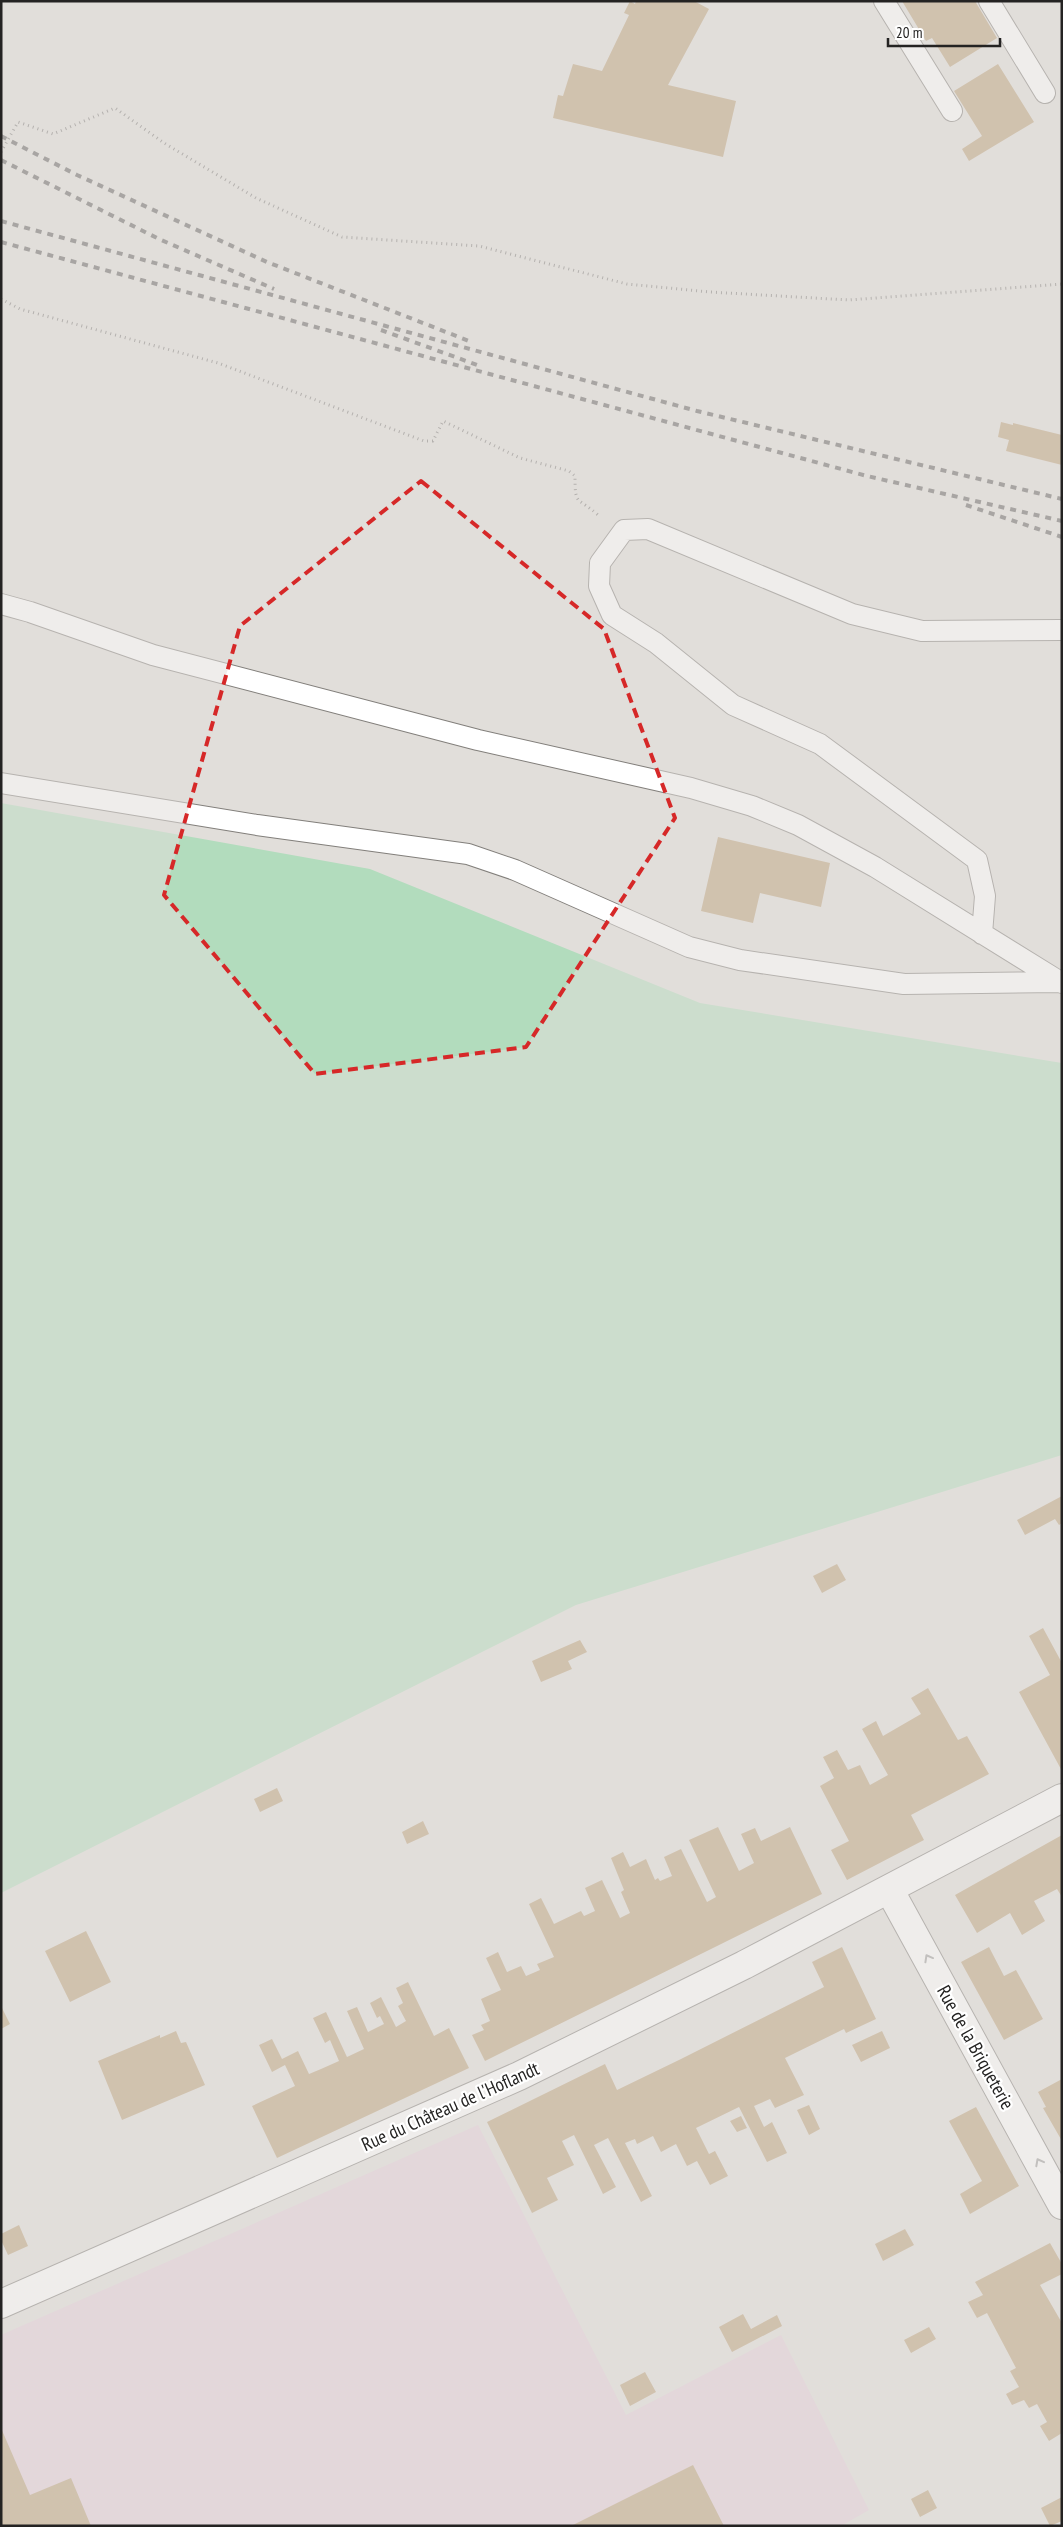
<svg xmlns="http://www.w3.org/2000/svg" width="1063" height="2527" viewBox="0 0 1063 2527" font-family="'PT Sans Narrow',sans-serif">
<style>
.commercial{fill:#e4ceda}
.green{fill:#b2dcbd}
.building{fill:#bba079}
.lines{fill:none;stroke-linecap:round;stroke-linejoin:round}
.service-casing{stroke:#827f7b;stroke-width:22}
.minor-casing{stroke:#827f7b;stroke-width:30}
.path{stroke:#7d7b79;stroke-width:3;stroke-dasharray:1 4;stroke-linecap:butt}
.service{stroke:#fff;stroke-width:20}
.minor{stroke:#fff;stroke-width:28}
.rail{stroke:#63615f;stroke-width:4;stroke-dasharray:6 6;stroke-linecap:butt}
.oneway{stroke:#9c9c9c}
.marked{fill:none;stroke:#d62828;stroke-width:4;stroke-dasharray:10 6;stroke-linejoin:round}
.labels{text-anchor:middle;stroke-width:4.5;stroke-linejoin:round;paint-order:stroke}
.street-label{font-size:19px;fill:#242322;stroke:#fff}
</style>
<rect width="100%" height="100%" fill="#e1deda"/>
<path class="commercial" d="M478,2125L626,2415L781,2335L869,2510L841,2526H1V2335Z"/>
<path class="green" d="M1,803L370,869L700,1003L1062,1063V1455L576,1605L1,1893Z"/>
<path class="building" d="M630,1L635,4L636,1H694L709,9L668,85L736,101L723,157L553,118L558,95L563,96L573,64L602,71L629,15L624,13Z
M902,1H975L997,38L950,67L932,38L926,41Z
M998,64L1034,122L969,161L962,149L982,136L954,91Z
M1001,422L1013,425V423L1062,435V465L1006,451L1009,440L998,437Z
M718,837L830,863L821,907L760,893L753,923L701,911Z
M1062,1496V1523L1059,1525L1055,1519L1025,1535L1017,1520Z
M837,1564L846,1580L822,1593L813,1576Z
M1043,1628L1062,1663V1771L1019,1692L1050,1675L1029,1636Z
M580,1640L587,1652L568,1661L572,1669L541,1682L532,1661Z
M928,1688L958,1740L967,1736L989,1774L911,1815L924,1840L847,1880L831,1850L849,1841L820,1786L834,1778L823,1757L837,1750L848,1770L860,1765L870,1785L888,1775L862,1729L876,1721L883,1736L921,1714L911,1698Z
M277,1788L283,1801L260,1812L254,1799Z
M423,1821L429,1834L407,1844L402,1832Z
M718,1827L739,1871L754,1863L741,1834L755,1828L761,1841L790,1827L822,1894L485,2061L472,2035L484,2030L481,2025L490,2021L481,1999L501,1990L486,1958L498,1952L507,1972L521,1966L526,1976L540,1970L537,1964L554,1957L529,1904L541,1898L554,1924L581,1911L584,1916L595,1911L585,1888L602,1880L620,1918L630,1913L621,1892L624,1890L611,1858L623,1852L630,1867L646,1859L655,1880L658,1878L660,1881L672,1876L664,1857L681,1849L707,1902L716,1897L689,1840Z
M1062,1835V1897L1057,1889L1034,1901L1045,1921L1022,1935L1010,1913L977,1933L955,1895Z
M86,1931L111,1982L70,2002L45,1951Z
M842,1947L876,2019L846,2033L844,2029L785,2058L804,2095L775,2108L770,2099L754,2106L764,2127L772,2122L787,2153L767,2162L739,2107L696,2128L709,2154L715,2151L728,2176L710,2185L697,2161L687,2166L676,2144L661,2152L653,2136L637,2144L635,2139L625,2143L652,2196L641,2202L608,2138L594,2145L616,2187L603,2194L574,2135L562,2141L574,2165L547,2178L558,2200L532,2213L487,2122L605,2064L617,2090L681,2059L824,1987L812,1962Z
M989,1947L1004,1976L1016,1970L1043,2019L1004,2040L961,1962Z
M408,1982L434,2036L449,2028L469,2068L277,2158L252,2106L295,2086L285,2065L272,2072L259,2045L272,2039L282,2059L298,2051L309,2074L321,2069L339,2061L330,2040L325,2043L313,2018L326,2012L347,2057L364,2049L347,2011L357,2007L368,2032L384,2024L380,2016L377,2018L370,2003L381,1997L396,2027L406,2021L398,2006L403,2003L396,1988Z
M1,2006L10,2024L1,2029Z
M176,2031L181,2043L186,2042L205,2085L122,2120L98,2061L160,2035V2038Z
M882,2031L890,2048L861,2062L852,2045Z
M1062,2079V2141L1043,2108L1046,2107L1038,2092Z
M809,2105L820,2129L809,2135L797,2110Z
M976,2107L1019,2186L970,2214L960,2194L982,2181L949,2121Z
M741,2116L747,2128L737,2132L730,2121Z
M19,2225L28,2246L8,2255L1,2240V2234Z
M905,2229L914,2245L883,2261L875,2244Z
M1050,2243L1062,2264V2274L1040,2285L1062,2323V2433L1049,2441L1040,2426L1047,2422L1037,2404L1029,2408L1024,2400L1012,2405L1006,2394L1019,2387L1010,2371L1016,2368L987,2313L977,2318L968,2302L983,2295L975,2282Z
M743,2314L751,2329L777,2315L782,2326L732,2352L719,2327Z
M929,2327L936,2339L911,2353L904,2340Z
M645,2372L656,2392L630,2406L620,2385Z
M1,2428L30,2495L71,2478L91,2526H1Z
M693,2465L724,2526H571Z
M928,2490L937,2508L920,2517L911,2499Z
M1062,2497V2521L1050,2526L1041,2508Z"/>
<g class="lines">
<defs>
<path id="service" d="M884,1L952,111
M989,1L1045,93
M1,604L30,612L153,655L478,740L691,788L752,806L798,825L875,867L1062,983
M1,783L257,825L468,854L515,870L689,947L740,960L904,984L1059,982
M982,934L985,896L977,860L820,744L733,705L656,643L612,615L599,586L600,563L624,530L648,529L852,614L922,631L1062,630"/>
<path id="minor" d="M889,1889L1062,2205
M1,2304L519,2076L744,1965L1062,1798"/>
</defs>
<use href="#service" class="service-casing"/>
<use href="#minor" class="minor-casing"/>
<path class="path" d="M1,152L18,122L53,134L115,108L164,143L256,198L342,237L479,246L627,284L710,292L849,300L1062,284
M1,299L20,309L218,363L424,441H433L443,421L520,458L569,471L575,476C575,507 577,496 598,515"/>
<use href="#service" class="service"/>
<use href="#minor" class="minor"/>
<path class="rail" d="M1,136L77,175L267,262L469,341
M1,160L159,239L274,289
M1,221L697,411L1062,499
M1,242L867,476L1062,521
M381,330L480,366
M966,505L1062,537"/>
</g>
<defs><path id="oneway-chevron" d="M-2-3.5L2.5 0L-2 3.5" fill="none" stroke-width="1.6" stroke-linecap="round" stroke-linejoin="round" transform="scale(1.25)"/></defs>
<g class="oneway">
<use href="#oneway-chevron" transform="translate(928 1958) rotate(-119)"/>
<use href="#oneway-chevron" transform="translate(1039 2162) rotate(-118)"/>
</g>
<path d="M0 0H1063V2527H0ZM421,481L604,629L675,818L526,1047L315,1074L164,895L240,626Z" fill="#e1deda" fill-opacity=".55" fill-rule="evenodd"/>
<path class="marked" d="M421,481L604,629L675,818L526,1047L315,1074L164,895L240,626Z"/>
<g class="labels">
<g class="street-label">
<text transform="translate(976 2047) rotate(61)" y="7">Rue de la Briqueterie</text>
<text transform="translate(450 2106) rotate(-24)" y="7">Rue du Château de l'Hoflandt</text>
</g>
</g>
<rect width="1063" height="2527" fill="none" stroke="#242322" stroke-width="5"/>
<path d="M888 38v8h112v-8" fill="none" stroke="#242322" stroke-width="2.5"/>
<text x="896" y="38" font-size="15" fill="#242322" stroke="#ffffff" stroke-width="4" paint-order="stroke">20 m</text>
</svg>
